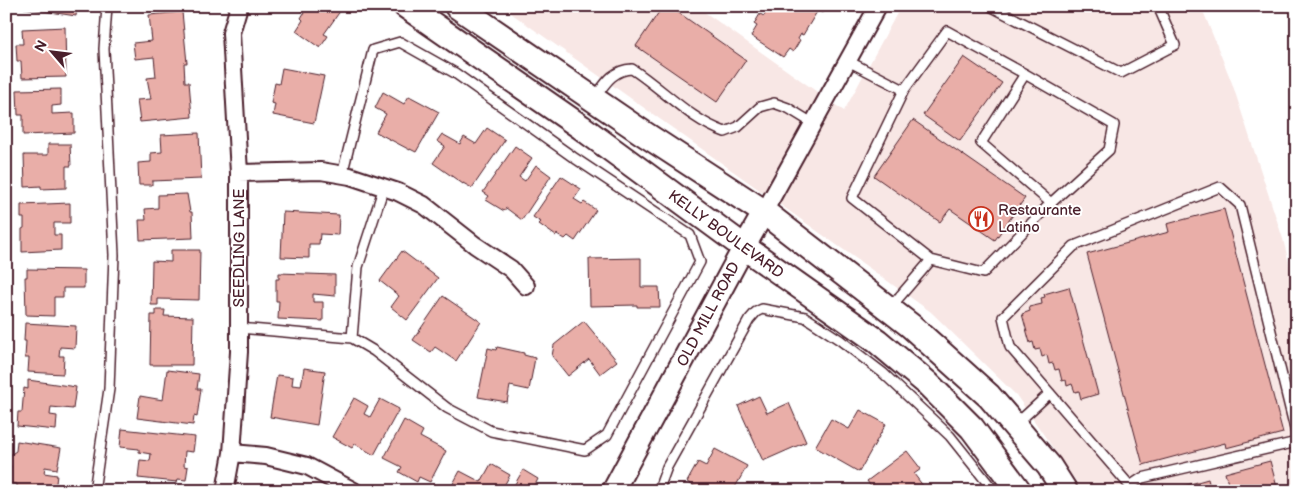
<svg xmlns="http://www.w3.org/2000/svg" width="1303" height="497" viewBox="0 0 1303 497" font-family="'Balsamiq Sans',sans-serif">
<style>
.built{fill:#f8e7e5}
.building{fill:#e9aea8;stroke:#4a1f2b}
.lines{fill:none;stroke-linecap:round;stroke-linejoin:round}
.service-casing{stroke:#4a1f2b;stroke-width:12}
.minor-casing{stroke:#4a1f2b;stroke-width:20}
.tertiary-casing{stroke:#4a1f2b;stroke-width:25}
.secondary-casing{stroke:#4a1f2b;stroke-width:28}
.service{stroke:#fff;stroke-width:9}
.minor{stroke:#fff;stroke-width:16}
.tertiary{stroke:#fff;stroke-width:21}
.secondary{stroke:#fff;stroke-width:24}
.labels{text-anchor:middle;stroke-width:4;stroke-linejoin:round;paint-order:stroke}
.poi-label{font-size:15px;fill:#4a1f2b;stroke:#fff;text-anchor:start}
.street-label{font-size:15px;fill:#4a1f2b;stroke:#fff}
</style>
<rect width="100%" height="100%" fill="#fff"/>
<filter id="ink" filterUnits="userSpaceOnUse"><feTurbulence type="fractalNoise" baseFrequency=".02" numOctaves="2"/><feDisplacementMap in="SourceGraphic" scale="10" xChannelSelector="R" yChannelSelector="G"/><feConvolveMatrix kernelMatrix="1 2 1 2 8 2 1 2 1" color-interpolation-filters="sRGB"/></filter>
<g filter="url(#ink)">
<path class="built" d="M501,6H696L844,111L901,6H1201L1232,83L1283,239L1297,296V491H1083L1016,395L931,312Z"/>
<path class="building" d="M24,6H77L76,16L24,8Z
M294,6L343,7L324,34L328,36L320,48L296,31L303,20L301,18L304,13Z
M663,6H669L746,60L717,102L636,46Z
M765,6H826L822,13L818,10L803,35L801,34L798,39L800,40L793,52L789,49L783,57L751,36L757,26L754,24L760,14L764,16L767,10L764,8Z
M182,12L187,63H184L185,82H189L192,117L140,122L137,100L151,99L147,78L156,77L154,57L135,59L133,43L152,41L149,15Z
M65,27L66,77L22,78L21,61H17L16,44H23L22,29Z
M964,57L1002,83L960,141L923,115Z
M282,68L324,76L314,123L273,115L275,104L271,103L275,83L279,84Z
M61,89V105L52,106V114L74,113V133L23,135V115H18L17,90Z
M383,92L404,104L409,96L439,112L416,152L410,149V150L376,132L386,114L375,108Z
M913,120L1025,198L995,240L950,209L940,222L874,176Z
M487,128L505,140L472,188L463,183V184L433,163L445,146L437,141L442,134L460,144L464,137L476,144Z
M199,133L201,179L152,181V185H139L138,163L151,162V153L162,152L161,135Z
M48,144H70L71,166H66V188L41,189V186L25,187L24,155H48Z
M515,146L532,158L519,177L525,181L536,165L551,176L522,220L506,208L504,211L486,200L489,196L483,192Z
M561,176L581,189L574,199L582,204L584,202L596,210L575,241L568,236L565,239L557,234L556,236L539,224L541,222L533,217Z
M187,194L190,212H192L193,238L140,240L139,220H146L145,209L158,208V195Z
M70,203V223H54V235H61V250L22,252V229L24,228V218H21V205Z
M1224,209L1283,433L1226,448L1225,443L1143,465L1087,254L1169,232L1167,224Z
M283,212L339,215L338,235L320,234L319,244H309V258L281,257Z
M171,250H200L199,300L158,299V305H151L152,261L171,262Z
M402,251L438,278L407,320L391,307L399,296L380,281Z
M641,258V287H659L660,307H637V305L590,306L589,259Z
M27,269L84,270V288H63V297H54V316L26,315L25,277H27Z
M279,273L335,275V296L313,294V302H323V321L278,319L279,301H276V279H279Z
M1069,287L1098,394L1081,399L1079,391L1075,392L1072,384L1067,386L1066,380L1062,381L1059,369L1055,370L1053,363L1049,364L1047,355L1042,357L1040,349L1035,350L1033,342L1030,343L1022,314L1030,311L1029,307L1042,304L1041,298L1045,297L1044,294Z
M443,296L481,322L456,361L435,347L431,352L413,340Z
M156,310H165L164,316L193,317L192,365H150L151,315H156Z
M584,321L617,361L600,374L589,359L568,376L552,356L554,345Z
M25,323L76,326L75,348L60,347L59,356H64L63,374L28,372L29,358H25L26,341H24Z
M497,347L524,353V355L535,358L529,390L510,386L507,402L478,397L488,348L496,350Z
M304,368L325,371L317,425L270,417L277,375L293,377L292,385L301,386Z
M167,370L199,374L197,389H201L197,417L194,416L193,425L137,418L140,396L163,400Z
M28,380L76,387L73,409L51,407L50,415L57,416L56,430L17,426L18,412H22L24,388L28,389Z
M759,396L767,413L789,403L806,442L763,461L738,406Z
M354,398L368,406L364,414L370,417L380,399L399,409L374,455L355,444L352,448L332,437Z
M860,410L886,424L859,472L815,447L831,419L849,429Z
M404,420L423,431L420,437L446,451L430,482L419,477L417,482L399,472L402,467L384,458Z
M122,429L195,437L193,452L185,451L184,466L188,467L186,480L178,479L177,482L138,478L140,460L150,461L151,454L139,452V449L120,447Z
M17,441L61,448L57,469L45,467L44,473L57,475L55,491H38L17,488V484L9,483L11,466L8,462L10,455L16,451Z
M715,449L747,466L733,491H703L687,482L698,462L706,466Z
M907,451L921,469L914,474L927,491H874L867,481Z
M1270,461L1278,491H1230L1225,473Z
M491,464L510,475L501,491H449L460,471L481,482Z
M523,470L538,479L532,491H511Z
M1208,479L1211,491H1166Z"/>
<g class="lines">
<defs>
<path id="service" d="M990,6L1121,73L1175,45L1158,6
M848,61L904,90L852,198L931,260L889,309
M1025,74L1114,125L1109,150L1051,203
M904,90L947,31L1025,74L981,143L1051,203L983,273L931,260
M594,99C605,84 612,70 632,69C663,89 690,120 725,132L738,127L760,107L774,103L788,108L814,124
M239,328L352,338L374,351L447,408L491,431L585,450L607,435L700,262L690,235L573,157L455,73L400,42L373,50L342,175
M352,338L358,267L384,187
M1015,425L1050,393
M1130,486L1142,478L1297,442
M94,491L109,389L114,255L104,49L107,6
M662,491L660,486L667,467L749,320L756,312L762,309L805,317L840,340L883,373L950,436L994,491
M1132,491L1130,486L1010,347L1003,317L1074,246L1220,187L1240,205L1297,437"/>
<path id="minor" d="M239,173L321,171L350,176L398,192L424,205L475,245L511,269L526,286
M764,212L878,6
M232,453L266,456L307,466L354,491
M225,491L232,453L239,352V173L231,33L239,6"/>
<path id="tertiary" d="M613,491L744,247L764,212"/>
<path id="secondary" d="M406,6L581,127L744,247L877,341L927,383L972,428L1019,491
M457,6L643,133L764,212L911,326L989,396L1049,466L1065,491"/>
</defs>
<use href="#service" class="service-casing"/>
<use href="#minor" class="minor-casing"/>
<use href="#tertiary" class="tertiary-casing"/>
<use href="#secondary" class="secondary-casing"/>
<use href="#service" class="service"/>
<use href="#minor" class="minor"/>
<use href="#tertiary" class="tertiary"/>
<use href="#secondary" class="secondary"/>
</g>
</g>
<defs>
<symbol id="restaurant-ring" viewBox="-11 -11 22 22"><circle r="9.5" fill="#fff" stroke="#c8321e" stroke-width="1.5"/><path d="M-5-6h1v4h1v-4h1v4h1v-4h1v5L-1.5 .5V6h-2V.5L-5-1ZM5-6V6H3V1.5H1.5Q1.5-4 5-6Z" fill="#c8321e"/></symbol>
</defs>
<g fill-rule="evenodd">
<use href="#restaurant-ring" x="967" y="205" width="28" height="28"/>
</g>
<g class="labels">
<g class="poi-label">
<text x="998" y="215">Restaurante<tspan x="998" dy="17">Latino</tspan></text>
</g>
<g class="street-label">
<text transform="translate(726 234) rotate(36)" y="5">KELLY BOULEVARD</text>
<text transform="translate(239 248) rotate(-90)" y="5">SEEDLING LANE</text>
<text transform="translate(708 314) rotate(-62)" y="5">OLD MILL ROAD</text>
</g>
</g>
<rect width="1303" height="497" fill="none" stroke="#fff" stroke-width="25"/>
<rect x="12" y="12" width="1278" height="472" fill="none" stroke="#4a1f2b" stroke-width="2" filter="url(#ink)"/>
<g transform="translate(52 52) rotate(298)" stroke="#ffffff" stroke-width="4" paint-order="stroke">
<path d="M0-4L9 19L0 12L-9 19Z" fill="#4a1f2b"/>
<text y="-8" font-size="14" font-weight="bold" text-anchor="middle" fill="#4a1f2b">N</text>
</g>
</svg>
